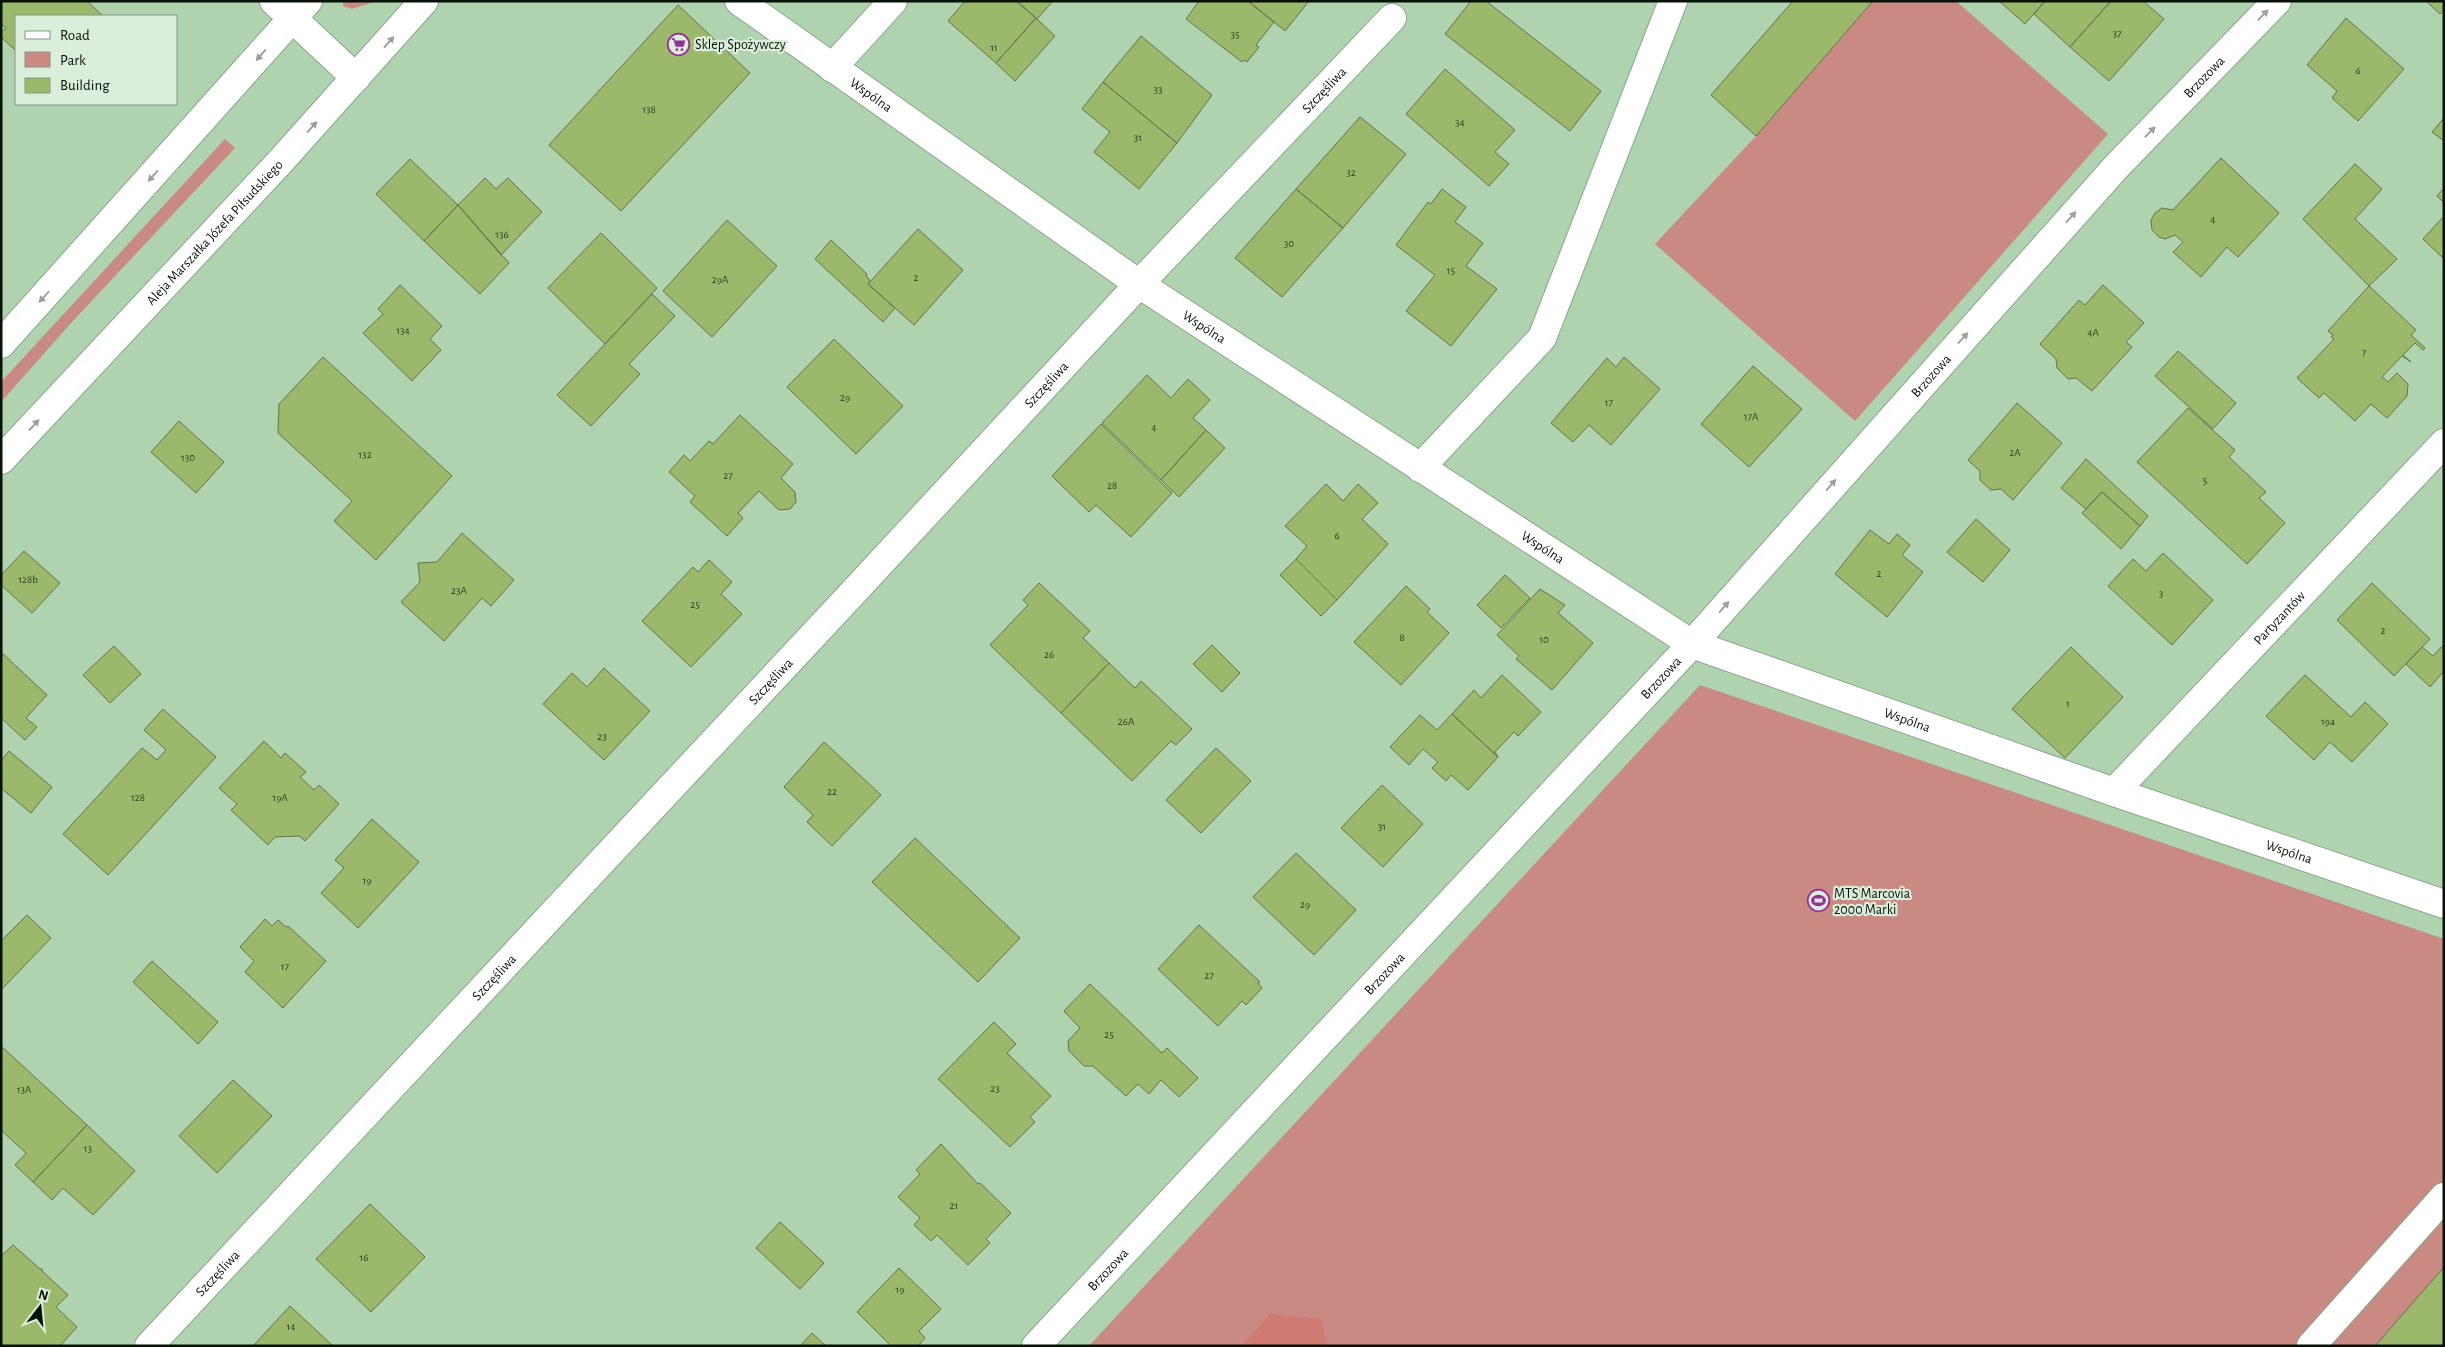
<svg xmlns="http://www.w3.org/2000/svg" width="2445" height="1347" viewBox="0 0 2445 1347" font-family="'Alegreya Sans',sans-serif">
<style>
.green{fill:#c98a83}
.forest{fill:#cf7a72}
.building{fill:#9cb96b;stroke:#64734d}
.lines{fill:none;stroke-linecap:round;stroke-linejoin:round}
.minor-casing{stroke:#88a988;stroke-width:30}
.major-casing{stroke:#88a988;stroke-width:30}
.minor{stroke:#fff;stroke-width:28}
.major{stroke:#fff;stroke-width:28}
.oneway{fill:#9ca19c}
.labels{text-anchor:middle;stroke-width:4.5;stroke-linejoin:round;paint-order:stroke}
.number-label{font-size:11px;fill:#2c3c20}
.poi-label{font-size:14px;fill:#071307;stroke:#dbeddb;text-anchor:start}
.street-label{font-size:14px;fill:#071307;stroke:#dbeddb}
</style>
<rect width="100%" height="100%" fill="#afd2af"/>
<path class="green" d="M343,1H377L352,9L343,6Z
M1873,1H1956L2108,134L1855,421L1655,244L1756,136Z
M225,139L235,148L71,323L1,402V382Z
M1700,685L2444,939V1346H1089Z"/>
<path class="forest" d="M1270,1314L1320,1319L1328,1346H1242Z"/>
<path class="building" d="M1,1H87L103,16H16V51L1,37V33L6,28L1,24Z
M965,1H1016L1036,18L996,63L948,21Z
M1017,1H1053L1037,19Z
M1199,1H1248L1274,22L1256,45L1259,47L1247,62L1244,60L1242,62L1186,19Z
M1248,1H1309L1285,31Z
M1471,1H1486L1601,91L1570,131L1445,34Z
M1793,1H1873L1756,136L1711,95Z
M1999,1H2045L2025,24Z
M2045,1H2111L2070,47L2034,14Z
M2111,1H2143L2164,19L2109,81L2070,47Z
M2426,1H2444V10L2440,14Z
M678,5L750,73L621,211L549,145Z
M1036,18L1055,36L1015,81L996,63Z
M2346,18L2404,69L2358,121L2332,98L2337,91L2307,65Z
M1141,36L1212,95L1177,143L1103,82Z
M1445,69L1515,130L1495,152L1509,164L1489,186L1406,114Z
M1103,82L1177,143L1139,189L1094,152L1110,132L1082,109Z
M1360,117L1406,154L1343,228L1296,189Z
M2444,118V141L2432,132Z
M2221,158L2279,213L2238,257L2227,247L2201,277L2173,252L2183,242L2175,235L2165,239L2159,237L2152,230L2151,220L2155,213L2162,208L2173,210Z
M410,159L458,205L424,241L376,194Z
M2355,164L2382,189L2355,219L2397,259L2369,286L2303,219Z
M485,178L496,189L508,178L542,212L501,255L458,205Z
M2444,188V203L2437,196Z
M1296,189L1343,228L1282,297L1235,258Z
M1442,189L1466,207L1455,222L1483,243L1466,266L1497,289L1451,346L1406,311L1435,275L1396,245L1428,202L1431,204Z
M458,205L509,263L480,294L424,241Z
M2444,216V259L2423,239Z
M727,220L777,266L712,337L663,291Z
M918,229L963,270L914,325L868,284Z
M601,233L657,288L605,344L548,288Z
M831,240L867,274L866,275L870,281L868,284L895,308L883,322L815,259Z
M400,285L442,326L430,339L441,350L412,381L363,333L383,314L378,309Z
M2103,285L2144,323L2126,342L2132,347L2092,391L2076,378L2068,379L2057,368L2056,359L2040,344L2079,300L2085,305Z
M2369,286L2416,330L2411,335L2425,348L2423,350L2415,343L2403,355L2411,362L2402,356L2382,377L2388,382L2397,373L2408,384L2407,396L2387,418L2371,404L2355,421L2324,393L2319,398L2297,378L2334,339L2331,337L2333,335L2328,331Z
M652,294L675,316L629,364L640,374L591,426L557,395Z
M834,339L903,406L856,454L787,387Z
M2178,351L2236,403L2213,429L2155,376Z
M323,357L452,476L376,560L334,521L352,501L278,433L279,404Z
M1624,357L1660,389L1611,445L1589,425L1573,442L1551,423L1607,358L1616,367Z
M1753,366L1802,409L1749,467L1701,424Z
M1147,375L1171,398L1188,379L1210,400L1193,418L1206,430L1161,480L1102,423Z
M2017,403L2062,443L2013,500L2001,489L1991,490L1980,480V471L1968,460Z
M2188,408L2235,450L2229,457L2266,492L2259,498L2285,523L2247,564L2137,462Z
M740,415L793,464L781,478L795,492L796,502L790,509L779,510L759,491L738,513L743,518L727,536L690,502L695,496L669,472L684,455L690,461L709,441L713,444Z
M179,421L224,462L196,493L151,452Z
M1101,424L1172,493L1131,537L1096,505L1089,512L1052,476Z
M1206,430L1225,448L1179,497L1161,480Z
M2086,459L2148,516L2140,526L2102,492L2086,509L2061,488Z
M1326,484L1343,501L1358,484L1378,503L1362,519L1388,544L1337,600L1296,559L1307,546L1285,526Z
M2102,492L2140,526L2121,549L2082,513Z
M1976,519L2010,550L1983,582L1947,552Z
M1870,530L1889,544L1897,534L1910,545L1902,555L1923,572L1887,617L1835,574Z
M462,533L514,580L491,606L482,598L444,641L401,602L420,582L418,563L437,562Z
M24,551L60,583L32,613L1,585V575Z
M2163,553L2213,600L2172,645L2108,586L2133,559L2146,571Z
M1296,559L1337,600L1321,616L1280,575Z
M709,560L732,582L721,594L742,614L691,667L642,621L693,567L698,572Z
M1505,575L1530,598L1501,628L1477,605Z
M1039,583L1090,631L1083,638L1109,663L1061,713L990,645L1028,605L1023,600Z
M2372,583L2430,639L2394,676L2337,620Z
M1406,586L1430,609L1427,612L1449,633L1401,685L1354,642Z
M1540,589L1565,605L1558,613L1593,643L1552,690L1516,659L1519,656L1497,635Z
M2444,644V671L2430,687L2406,664L2422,647L2433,656Z
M1212,645L1240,673L1222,692L1193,664Z
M114,646L141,674L110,703L83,675Z
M2071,647L2123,697L2065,758L2012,709Z
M1,652L47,695L26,718L37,727L25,740L1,718Z
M1109,663L1135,688L1141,681L1192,729L1176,745L1171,741L1132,781L1061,713Z
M604,668L650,711L604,760L543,704L572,673L587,687Z
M1502,675L1541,712L1518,736L1514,732L1495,752L1498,757L1452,714L1474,690L1481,698Z
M2305,675L2351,717L2365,702L2388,724L2352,762L2330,742L2314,760L2266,716Z
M163,709L216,757L108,875L63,834L142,748L157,760L166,750L144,730Z
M1452,714L1498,757L1468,790L1451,775L1446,781L1432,768L1438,762L1423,749L1409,765L1390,747L1420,715L1437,730Z
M264,741L281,758L285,753L306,772L300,777L314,790L319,785L339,804L305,841L299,836L275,837L268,845L231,810L237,804L219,788Z
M824,742L881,795L832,846L807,822L813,815L784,787Z
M1216,748L1251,781L1201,833L1166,800Z
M9,751L52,787L31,813L1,788V761Z
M1382,785L1423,824L1383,867L1341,828Z
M372,819L419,862L358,928L321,893L344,868L335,860Z
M915,838L1020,938L978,982L872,882Z
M1296,853L1356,910L1314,955L1253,897Z
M27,915L51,938L1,990V941Z
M265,919L272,926L278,920L286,927L288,926L326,961L283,1008L245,972L254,961L240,947Z
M1199,925L1260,982L1258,983L1262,988L1246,1005L1242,1001L1218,1026L1158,969Z
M152,961L218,1022L198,1044L133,982Z
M1090,984L1162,1053L1167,1048L1198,1078L1179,1097L1161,1080L1149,1094L1138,1084L1126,1096L1093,1066H1084L1069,1051L1068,1041L1080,1028L1064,1011Z
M994,1022L1016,1044L1007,1053L1051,1096L1030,1117L1035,1122L1010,1147L938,1079Z
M1,1046L87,1125L33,1182L15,1165L26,1153L1,1130Z
M233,1080L272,1116L217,1173L179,1136Z
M87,1125L135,1171L93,1215L63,1188L52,1200L33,1182Z
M941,1144L978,1184L980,1183L1011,1213L986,1239L990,1243L968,1265L937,1235L931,1241L914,1225L920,1218L898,1197L920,1174L916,1170Z
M370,1204L425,1257L371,1312L316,1259Z
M780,1222L824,1263L800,1289L756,1248Z
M13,1245L39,1268L43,1270L42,1271L68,1295L56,1307L77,1327L60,1346H1V1256Z
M2444,1267V1346H2375Z
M899,1268L941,1309L919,1331L925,1338L918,1346H891L857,1312Z
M290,1306L333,1346H253Z
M812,1333L826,1346H800Z"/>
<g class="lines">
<defs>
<g id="minor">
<path d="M274,1L356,78"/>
<path id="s1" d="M739,1L1139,284L1692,644L2114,792L2444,904"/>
<path d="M832,68L893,1"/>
<path d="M1420,468L1542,338L1673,1"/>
<path id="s2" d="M2114,792L2444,443"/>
<path id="s3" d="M149,1346L848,598L1139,284L1392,18"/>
<path id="s4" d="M1036,1346L1692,644L2116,167L2277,1"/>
<path d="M2311,1346L2444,1197"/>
</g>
<g id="major">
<path d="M1,344L308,1"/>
<path id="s5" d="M1,460L279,163L424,1"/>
</g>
</defs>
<use href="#minor" class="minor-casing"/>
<use href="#major" class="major-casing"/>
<use href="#minor" class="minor"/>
<use href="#major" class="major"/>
</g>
<defs><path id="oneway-solid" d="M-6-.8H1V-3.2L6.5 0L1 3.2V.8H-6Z" transform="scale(1.25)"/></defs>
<g class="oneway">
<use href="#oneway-solid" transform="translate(2263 15) rotate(-46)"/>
<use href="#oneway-solid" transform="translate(389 42) rotate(-48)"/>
<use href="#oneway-solid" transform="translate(261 55) rotate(131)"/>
<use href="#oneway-solid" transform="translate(312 127) rotate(-48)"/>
<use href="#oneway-solid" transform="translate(2150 132) rotate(-46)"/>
<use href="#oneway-solid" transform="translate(153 176) rotate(132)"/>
<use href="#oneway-solid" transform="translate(2071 217) rotate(-48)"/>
<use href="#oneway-solid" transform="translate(44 297) rotate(132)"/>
<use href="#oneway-solid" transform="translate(1963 338) rotate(-48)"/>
<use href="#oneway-solid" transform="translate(34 425) rotate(-47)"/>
<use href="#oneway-solid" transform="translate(1831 485) rotate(-49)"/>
<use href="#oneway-solid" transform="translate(1724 607) rotate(-49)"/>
</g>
<defs>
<symbol id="supermarket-ring" viewBox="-11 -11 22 22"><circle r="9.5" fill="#dbeddb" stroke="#933199" stroke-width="1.5"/><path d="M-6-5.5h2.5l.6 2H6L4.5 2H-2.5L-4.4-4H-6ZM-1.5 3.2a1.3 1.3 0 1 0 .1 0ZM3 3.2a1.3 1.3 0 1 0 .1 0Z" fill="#933199"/></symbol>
<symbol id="stadium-ring" viewBox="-11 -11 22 22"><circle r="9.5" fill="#dbeddb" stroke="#933199" stroke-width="1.5"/><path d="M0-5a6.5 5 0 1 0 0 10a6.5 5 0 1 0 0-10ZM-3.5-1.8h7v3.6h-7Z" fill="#933199"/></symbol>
</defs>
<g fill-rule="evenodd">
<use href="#supermarket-ring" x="666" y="32" width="25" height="25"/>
<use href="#stadium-ring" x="1806" y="888" width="25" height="25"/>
</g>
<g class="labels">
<g class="number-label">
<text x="2117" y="37">37</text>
<text x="1235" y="38">35</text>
<text x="994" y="51">11</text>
<text x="2358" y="74">6</text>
<text x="1158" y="93">33</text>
<text x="649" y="113">138</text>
<text x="1460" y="126">34</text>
<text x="1138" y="141">31</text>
<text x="1351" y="176">32</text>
<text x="2213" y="223">4</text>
<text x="502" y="238">136</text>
<text x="1289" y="247">30</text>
<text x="1451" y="274">15</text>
<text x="916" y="281">2</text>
<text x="720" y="283">29A</text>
<text x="403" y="334">134</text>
<text x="2093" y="336">4A</text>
<text x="2364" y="356">7</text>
<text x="845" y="401">29</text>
<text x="1609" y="406">17</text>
<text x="1751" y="420">17A</text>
<text x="1154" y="431">4</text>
<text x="2015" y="456">2A</text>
<text x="365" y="458">132</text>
<text x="188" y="461">130</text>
<text x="728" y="479">27</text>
<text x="2205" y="484">5</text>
<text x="1112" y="489">28</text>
<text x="1337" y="539">6</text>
<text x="1879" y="577">2</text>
<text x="28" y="583">128b</text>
<text x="459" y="594">23A</text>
<text x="2161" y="597">3</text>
<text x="695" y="608">25</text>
<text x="2383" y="634">2</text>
<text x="1402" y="641">8</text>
<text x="1544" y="643">10</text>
<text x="1049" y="658">26</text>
<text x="2068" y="707">1</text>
<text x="1126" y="725">26A</text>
<text x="2328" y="725">19a</text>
<text x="602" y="740">23</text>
<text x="832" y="795">22</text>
<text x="138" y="801">128</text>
<text x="280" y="801">19A</text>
<text x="1382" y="830">31</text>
<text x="367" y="884">19</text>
<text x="1305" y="908">29</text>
<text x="285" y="970">17</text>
<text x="1209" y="979">27</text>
<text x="1109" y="1038">25</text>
<text x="995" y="1092">23</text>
<text x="24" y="1093">13A</text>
<text x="88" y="1152">13</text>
<text x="954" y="1209">21</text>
<text x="364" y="1261">16</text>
<text x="900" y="1293">19</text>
<text x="291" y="1330">14</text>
</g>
<g class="poi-label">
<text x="695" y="49">Sklep Spożywczy</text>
<text x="1834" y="898">MTS Marcovia<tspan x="1834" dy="16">2000 Marki</tspan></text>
</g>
<g class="street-label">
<text dy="5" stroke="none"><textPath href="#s4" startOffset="1725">Brzozowa</textPath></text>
<text dy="5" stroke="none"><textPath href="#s3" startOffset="1720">Szczęśliwa</textPath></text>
<text dy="5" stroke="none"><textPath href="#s1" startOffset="162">Wspólna</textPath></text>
<text dy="5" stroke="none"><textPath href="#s5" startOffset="312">Aleja Marszałka Józefa Piłsudskiego</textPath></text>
<text dy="5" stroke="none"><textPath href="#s1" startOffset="568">Wspólna</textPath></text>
<text dy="5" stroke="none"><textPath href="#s4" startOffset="1320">Brzozowa</textPath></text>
<text dy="5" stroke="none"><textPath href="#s3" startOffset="1315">Szczęśliwa</textPath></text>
<text dy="5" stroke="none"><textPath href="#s1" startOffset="972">Wspólna</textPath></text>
<text dy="5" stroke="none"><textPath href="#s2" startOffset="240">Partyzantów</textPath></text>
<text dy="5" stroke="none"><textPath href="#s4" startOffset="915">Brzozowa</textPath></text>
<text dy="5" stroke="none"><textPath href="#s3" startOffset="910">Szczęśliwa</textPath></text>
<text dy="5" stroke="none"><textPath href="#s1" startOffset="1378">Wspólna</textPath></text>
<text dy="5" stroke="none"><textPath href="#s1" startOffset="1782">Wspólna</textPath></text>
<text dy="5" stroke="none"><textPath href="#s4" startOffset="510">Brzozowa</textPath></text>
<text dy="5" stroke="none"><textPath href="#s3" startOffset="505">Szczęśliwa</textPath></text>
<text dy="5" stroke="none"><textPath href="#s4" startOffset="105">Brzozowa</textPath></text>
<text dy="5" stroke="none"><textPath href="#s3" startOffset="100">Szczęśliwa</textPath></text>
</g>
</g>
<rect width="2445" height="1347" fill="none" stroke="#071307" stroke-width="5"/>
<rect x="15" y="15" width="162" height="90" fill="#dbeddb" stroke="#869686"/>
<rect x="25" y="31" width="25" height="8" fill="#ffffff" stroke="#869686"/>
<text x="60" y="40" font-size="15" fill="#071307">Road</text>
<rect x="25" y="52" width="25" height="15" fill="#c98a83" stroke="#869686"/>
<text x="60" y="65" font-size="15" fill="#071307">Park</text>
<rect x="25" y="78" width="25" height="15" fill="#9cb96b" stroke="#869686"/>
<text x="60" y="90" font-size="15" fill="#071307">Building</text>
<g transform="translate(40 1307) rotate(16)" stroke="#dbeddb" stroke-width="4" paint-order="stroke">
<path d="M0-4L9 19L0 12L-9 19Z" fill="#071307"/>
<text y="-8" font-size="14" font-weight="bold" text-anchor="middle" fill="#071307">N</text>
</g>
</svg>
